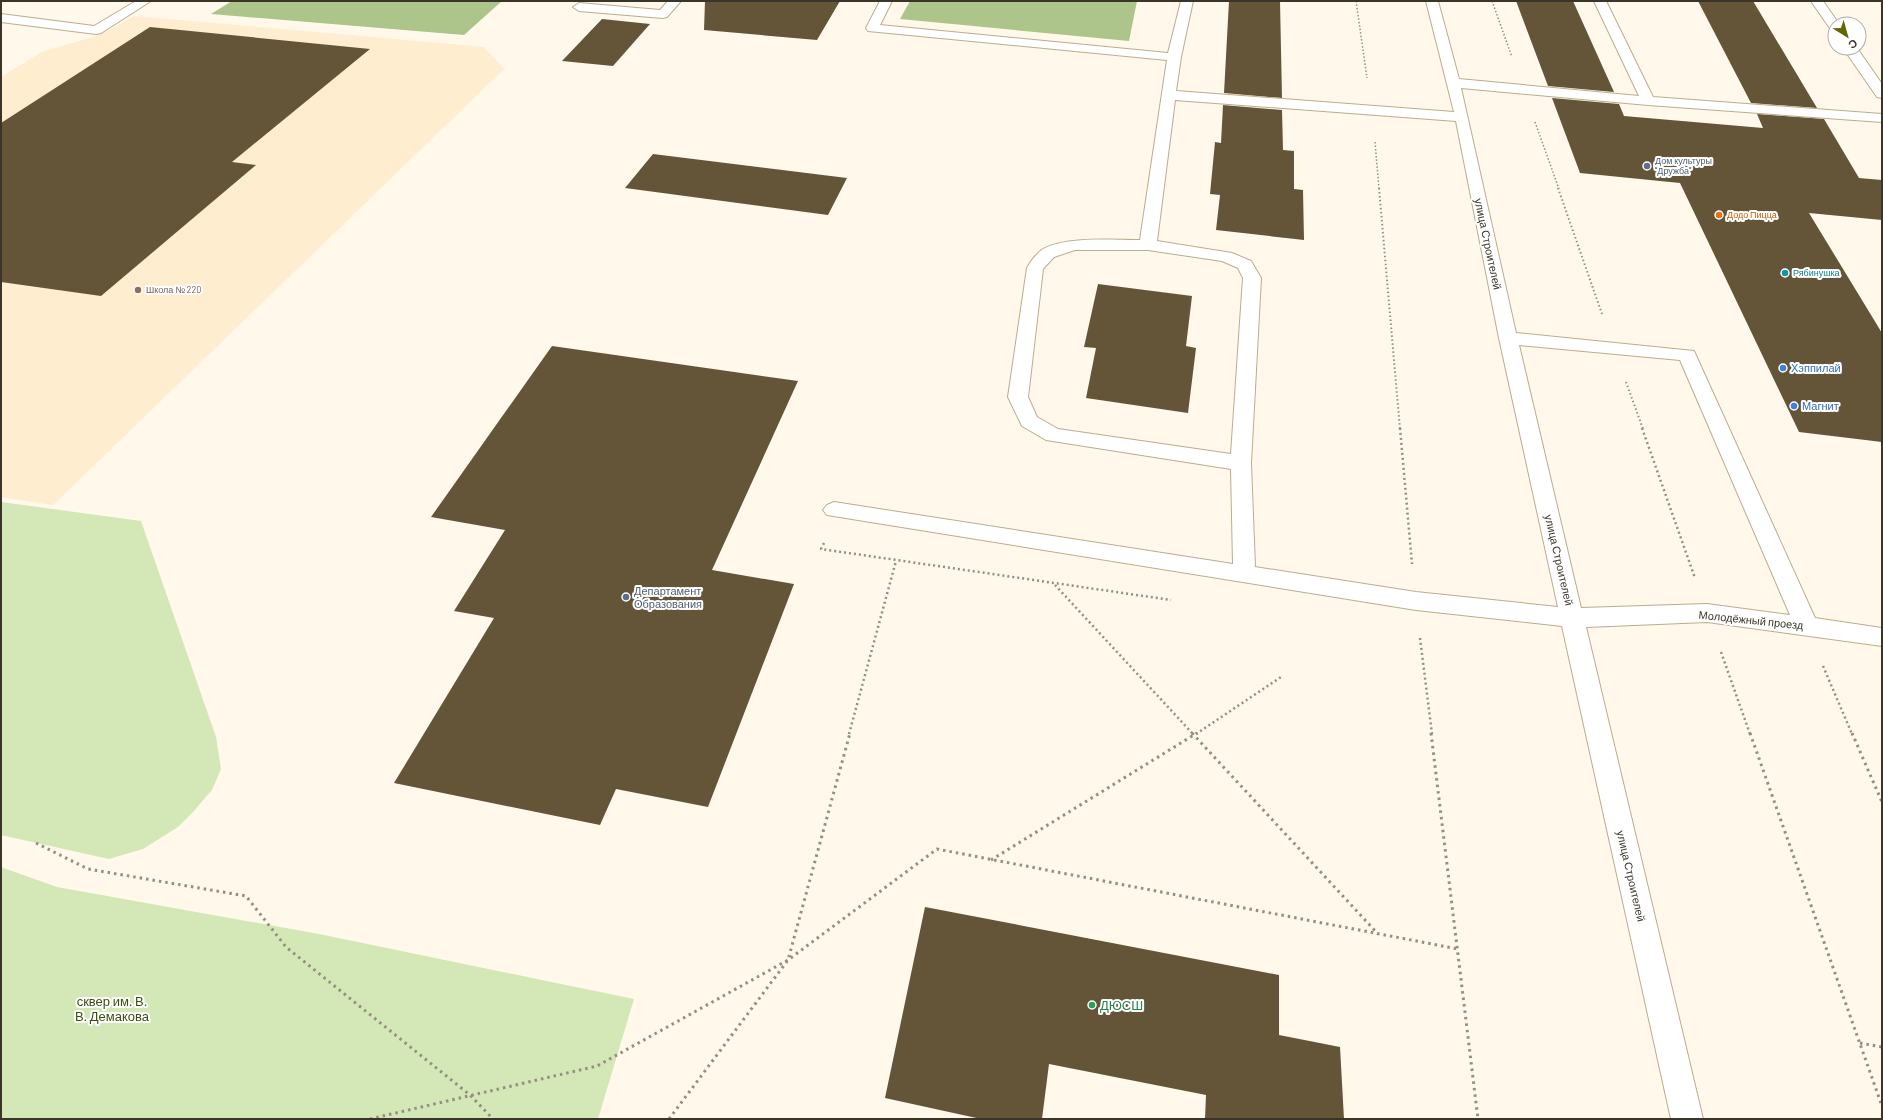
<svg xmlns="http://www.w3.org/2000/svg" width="1883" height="1120" viewBox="0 0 1883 1120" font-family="Barlow,sans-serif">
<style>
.built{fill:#feedce}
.green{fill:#d3e8b6}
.forest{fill:#adc48a}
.building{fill:#645539}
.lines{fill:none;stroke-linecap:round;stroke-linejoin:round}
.minor-casing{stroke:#bcac8d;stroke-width:2}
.path-far3{stroke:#958e81;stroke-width:1.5;stroke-dasharray:1.5 2;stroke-linecap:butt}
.path-far2{stroke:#958e81;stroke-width:2;stroke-dasharray:1.5 2.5;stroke-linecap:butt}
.path-far1{stroke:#958e81;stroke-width:2.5;stroke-dasharray:2 3;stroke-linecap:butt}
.path{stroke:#958e81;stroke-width:3;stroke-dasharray:2.5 4;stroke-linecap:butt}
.minor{fill:#fff;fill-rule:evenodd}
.service-dot{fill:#5c6f8a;stroke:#fff;stroke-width:1.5}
.food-dot{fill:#e8710a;stroke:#fff;stroke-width:1.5}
.culture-dot{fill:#0f9aa8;stroke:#fff;stroke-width:1.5}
.education-dot{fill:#8d6e63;stroke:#fff;stroke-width:1.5}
.shop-dot{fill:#3f7fe0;stroke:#fff;stroke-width:1.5}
.leisure-dot{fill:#2e9e5b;stroke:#fff;stroke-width:1.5}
.labels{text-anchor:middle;stroke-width:4;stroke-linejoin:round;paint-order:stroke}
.far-service-label{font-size:9px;fill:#4e5e75;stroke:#fff;text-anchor:start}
.far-food-label{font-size:9px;fill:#c56008;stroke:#fff;text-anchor:start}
.far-culture-label{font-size:9px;fill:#0d838f;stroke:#fff;text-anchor:start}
.far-education-label{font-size:9px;fill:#785e54;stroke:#fff;text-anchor:start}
.street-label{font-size:11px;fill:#3b3428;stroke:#fff}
.shop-label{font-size:11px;fill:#366cbe;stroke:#fff;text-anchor:start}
.service-label{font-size:11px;fill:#4e5e75;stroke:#fff;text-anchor:start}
.near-park-label{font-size:13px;fill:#3a4e0f;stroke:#fff}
.near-leisure-label{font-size:13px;fill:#27864d;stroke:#fff;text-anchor:start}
</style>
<rect width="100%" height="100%" fill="#fff8eb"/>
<path class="built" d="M135,16L484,47L504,69L53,505L1,497V77L42,52L99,35Z"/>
<path class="green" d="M1,502L141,521L216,737L221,769L212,790L193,812L178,827L143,849L109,859L1,835Z
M1,867L57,887L319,934L634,999L598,1119H1Z"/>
<path class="forest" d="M232,1H502L464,35L211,14Z
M910,1H1137L1129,41L900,19Z"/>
<path class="building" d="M705,1H840L817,40L704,30Z
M1229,1H1280L1282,98L1224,93Z
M1516,1H1573L1614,92L1548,86Z
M1698,1H1753L1817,108L1751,103Z
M602,19L650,24L613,66L562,61Z
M150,27L370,49L232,162L256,165L101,296L1,282V123Z
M1552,98L1619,104L1624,116L1763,128L1757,114L1824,119L1859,178L1882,180V220L1809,213L1882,333V442L1799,432L1680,183L1580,173Z
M1223,105L1282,110L1283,150L1294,151V189L1303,190L1304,240L1216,230L1220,195L1210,194L1215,142L1221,143Z
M653,154L847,178L828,215L625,188Z
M1098,284L1192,296L1186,346L1196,348L1188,413L1086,398L1096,348L1084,347Z
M552,346L798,381L712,570L794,584L708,807L616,789L600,825L394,783L494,618L454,611L505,530L431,517Z
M925,907L1279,975V1035L1340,1047L1344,1119H1205L1206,1095L1049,1064L1042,1119H981L885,1098Z"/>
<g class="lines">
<defs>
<path id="minor" d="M136,1H151L101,33L96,34L1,22V14L94,26Z
M668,1H681L667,17L663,18L579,11L573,7L579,3L660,10Z
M880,1H892L880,25L1168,53L1181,1H1193L1181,57L1176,91L1454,112L1426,1H1438L1459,79L1639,96L1594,1H1606L1653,97L1882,114V122L1648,105L1461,88L1516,333L1694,351L1815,618L1882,628V646L1707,622L1586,627L1703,1119H1671L1562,626L1416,610L827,515L823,510L827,505L834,502L1233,564L1231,469L1046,440L1022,426L1008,397L1027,268C1030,262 1037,253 1043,249C1066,236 1113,240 1140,240L1167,60L868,31L866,28ZM1175,100L1456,121L1499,338L1558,607L1416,592L1255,567L1251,463L1261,278L1251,261L1232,253L1157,241ZM1075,250H1148L1222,261L1238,268L1243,278L1231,454L1058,429L1037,417L1028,397L1043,269L1054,257ZM1519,345L1680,360L1790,615L1707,604L1581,608Z
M1811,1H1823L1839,24H1835V31L1831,30Z
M1843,48H1857L1882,84V98L1877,97Z"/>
</defs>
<use href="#minor" class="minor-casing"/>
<path class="path-far3" d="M1356,1L1367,78
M1492,1L1512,57
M1535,122L1559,189
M1375,142L1379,189"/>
<path class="path-far2" d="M1379,188L1400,429
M1558,188L1602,314
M1626,382L1643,429"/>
<path class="path-far1" d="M1400,428L1412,564
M1642,428L1695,578
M824,543L821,549L1171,600
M1055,585L1193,734
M1420,638L1432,734
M1721,652L1750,734
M1823,666L1852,734
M849,734L896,561
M1196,734L1281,677"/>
<path class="path" d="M1192,733L1378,934
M1431,733L1478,1119
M1750,733L1882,1106
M1852,733L1882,802
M36,843L88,869L246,896L286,947L470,1095L493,1119
M991,860L1197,733
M1860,1043L1882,1047
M370,1119L597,1066L788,960L937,849L1458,949
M669,1119L788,960L850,733"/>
<use href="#minor" class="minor"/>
</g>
<g class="service-dot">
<circle cx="1647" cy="166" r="4"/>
<circle cx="626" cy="597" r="4"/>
</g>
<circle class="food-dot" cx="1719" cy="215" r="4"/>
<circle class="culture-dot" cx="1785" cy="273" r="4"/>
<circle class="education-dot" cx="138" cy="290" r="4"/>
<g class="shop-dot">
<circle cx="1783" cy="368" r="4"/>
<circle cx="1794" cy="406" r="4"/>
</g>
<circle class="leisure-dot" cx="1092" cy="1005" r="4"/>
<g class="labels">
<g class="far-service-label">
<text x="1655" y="164">Дом культуры<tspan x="1655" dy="10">"Дружба"</tspan></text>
</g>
<g class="far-food-label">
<text x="1727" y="218">Додо Пицца</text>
</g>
<g class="far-culture-label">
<text x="1793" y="276">Рябинушка</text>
</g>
<g class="far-education-label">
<text x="146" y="293">Школа № 220</text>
</g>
<g class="street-label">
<text transform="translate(1488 244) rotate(78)" y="4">улица Строителей</text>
<text transform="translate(1559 560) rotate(77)" y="4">улица Строителей</text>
<text transform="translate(1751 620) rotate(6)" y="4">Молодёжный проезд</text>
<text transform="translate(1631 876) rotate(77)" y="4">улица Строителей</text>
</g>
<g class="shop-label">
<text x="1791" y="372">Хэппилай</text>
<text x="1802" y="410">Магнит</text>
</g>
<g class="service-label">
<text x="634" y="595">Департамент<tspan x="634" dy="13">Образования</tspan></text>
</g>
<g class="near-park-label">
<text x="112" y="1006">сквер им. В.<tspan x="112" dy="15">В. Демакова</tspan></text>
</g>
<g class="near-leisure-label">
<text x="1100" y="1010">ДЮСШ</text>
</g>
</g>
<rect width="1883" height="1120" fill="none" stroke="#3b3428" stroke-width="4"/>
<g transform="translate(1847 36) rotate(143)"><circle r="19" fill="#ffffff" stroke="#b1aea9"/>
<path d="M0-3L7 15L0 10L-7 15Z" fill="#626704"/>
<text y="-6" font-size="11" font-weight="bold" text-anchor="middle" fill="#3b3428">С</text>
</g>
</svg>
